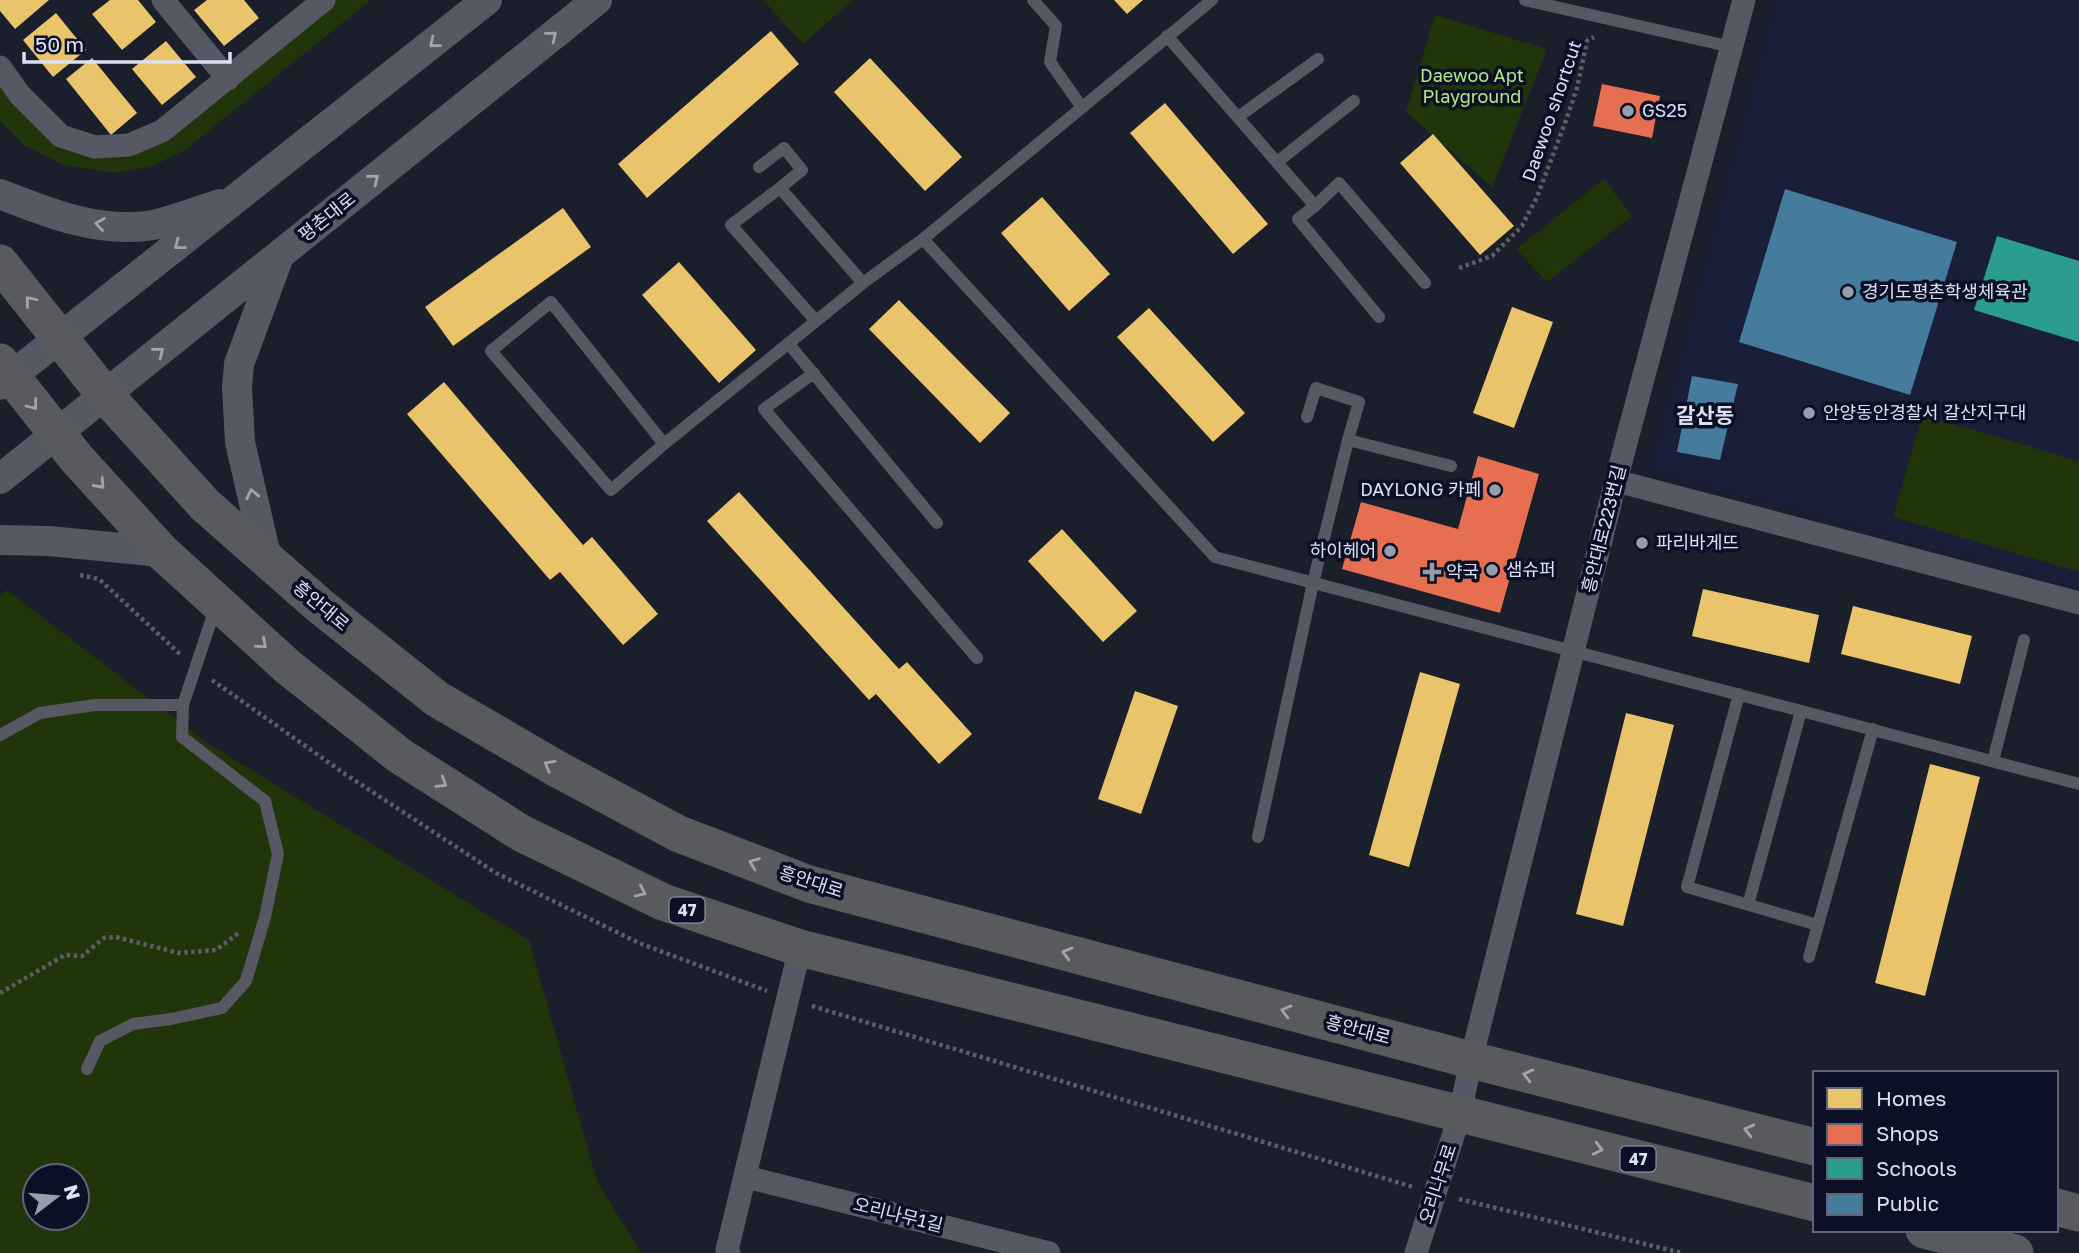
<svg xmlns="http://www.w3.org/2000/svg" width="2079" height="1253" viewBox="0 0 2079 1253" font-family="'Golos Text','Noto Sans KR',sans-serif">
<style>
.built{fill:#191e39}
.green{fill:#21350a;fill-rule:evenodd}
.homes{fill:#e9c46a}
.shops{fill:#e76f51}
.schools{fill:#2a9d8f}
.public{fill:#457b9d}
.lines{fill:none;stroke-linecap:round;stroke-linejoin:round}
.path{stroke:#5c5e67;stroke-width:4.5;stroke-dasharray:3.5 3.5;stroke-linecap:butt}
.service{stroke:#565963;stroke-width:12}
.minor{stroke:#565963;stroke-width:23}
.tertiary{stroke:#565963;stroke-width:30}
.primary{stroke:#585a5d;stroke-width:37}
.oneway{stroke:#a0a4b1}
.oneway2{stroke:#a1a4ae}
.poi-dot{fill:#989dac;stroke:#0c1026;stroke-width:2.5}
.labels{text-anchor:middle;stroke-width:7;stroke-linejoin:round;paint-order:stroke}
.shield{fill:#0c1026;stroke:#9ea2b4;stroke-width:2}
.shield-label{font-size:16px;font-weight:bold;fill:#dce1f1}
.park-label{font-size:18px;fill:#b4e982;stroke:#0c1026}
.street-label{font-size:18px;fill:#dce1f1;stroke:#0c1026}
.poi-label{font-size:18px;fill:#dce1f1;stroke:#0c1026;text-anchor:start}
.quarter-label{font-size:21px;font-weight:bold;fill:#dce1f1;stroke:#0c1026}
</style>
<rect width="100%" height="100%" fill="#1b1e2b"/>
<path class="built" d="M1774,0H2079V589L1648,471Z"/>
<path class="green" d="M330,0H371L185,150L150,167L114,173L64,165L24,145L0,121V75L61,143L128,153Z
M763,0H853L803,44Z
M1435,15L1547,49L1492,187L1406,112Z
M1604,179L1632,216L1547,282L1516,249Z
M1922,415L2079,461V572L1893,517Z
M7,590L207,743L529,940L597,1181L641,1253H0V595ZM35,1176H77V1218H35Z"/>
<path class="homes" d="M0,0H49L15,29L0,11Z
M110,0H138L156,22L122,50L92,14Z
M207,0H244L259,18L224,46L194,10Z
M1114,0H1143L1127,14Z
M56,13L86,50L53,77L23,40Z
M771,31L799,64L647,198L618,164Z
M166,41L196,77L162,105L132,69Z
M92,58L137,113L111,135L66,79Z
M870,58L962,157L925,191L834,92Z
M1165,103L1268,224L1233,254L1130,133Z
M1433,134L1514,226L1480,255L1400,163Z
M1042,197L1110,274L1069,311L1001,233Z
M563,208L591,247L453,346L425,307Z
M679,262L756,350L719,383L642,295Z
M899,300L1010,413L980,443L869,329Z
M1512,307L1553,322L1514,428L1473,413Z
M1149,308L1245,413L1213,442L1117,337Z
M444,382L583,545L592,537L658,614L623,645L560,572L550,580L407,414Z
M739,492L899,669L907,662L972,734L939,764L876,694L869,700L707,521Z
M1062,529L1137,611L1103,642L1028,561Z
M1703,589L1819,615L1809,663L1692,636Z
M1853,606L1972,636L1960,684L1841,654Z
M1420,672L1460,684L1409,867L1369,855Z
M1135,691L1178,706L1141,814L1098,799Z
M1626,713L1674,725L1623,926L1576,914Z
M1930,764L1980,777L1925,996L1875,983Z"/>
<path class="shops" d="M1602,84L1660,96L1652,138L1593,126Z
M1478,456L1539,474L1500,613L1342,569L1361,502L1458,529Z"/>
<path class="schools" d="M1997,236L2079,261V342L1974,310Z"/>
<path class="public" d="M1785,189L1957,242L1910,395L1739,342Z
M1692,376L1738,384L1720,460L1677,452Z"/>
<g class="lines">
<path class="path" d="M1459,268L1492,256L1522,226L1537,197L1565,123L1577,88L1587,41L1594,37
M80,575L99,579L181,655
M212,680L345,774L496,873L639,943L767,991
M0,993L65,955L82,956L104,938L116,937L179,953L216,950L240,932
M812,1006L1413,1187
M1459,1199L1682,1253"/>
<path class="service" d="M1033,0L1056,26L1050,62L1081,106
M1525,0L1732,47
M1167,36L1315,206L1339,183L1425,283
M1238,117L1318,59
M1277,162L1354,101
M759,167L784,148L802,170L780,188
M1315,206L1298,219L1379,317
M923,239L1215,557L2079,784
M816,321L731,225L780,188L863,283
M788,343L937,523
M814,373L764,409L977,658
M1307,417L1316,388L1359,402L1348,440
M664,444L551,302L491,351L611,490L664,444L863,283L923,239L1212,0
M1739,694L1687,887L1818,925
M0,735L40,713L95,705H183
M1993,761L2024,640
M1258,837L1313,583L1348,440L1451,466
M1748,905L1801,711
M1809,957L1873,729
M87,1069L100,1041L133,1024L171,1019L222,1008L246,981L265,917L278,854L265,801L182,737L183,705L216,606"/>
<path class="minor" d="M163,0L228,79
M0,67L20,95L61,136L95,147L129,145L162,131L324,0
M1615,484H1628L2079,603
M746,1177L1049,1253
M729,1253L727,1250L800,948
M1416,1253L1460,1114L1471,1060L1615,484L1744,0"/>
<path class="tertiary" d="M0,194C48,213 100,234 153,225C176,220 198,211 220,204
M0,385L487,0
M0,479L597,0
M0,540L49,541L162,552
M267,560L240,442L237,388L239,364L279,256"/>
<path class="primary" d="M0,263L105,395L205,505L320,606L437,699L559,770L679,834L809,884L1471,1060L1815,1147
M0,362L77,459L162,552L288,667L400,756L521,833L663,902L800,948L1815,1203
M2056,1207L2079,1213
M1924,1230L2015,1253"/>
</g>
<defs><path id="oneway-chevron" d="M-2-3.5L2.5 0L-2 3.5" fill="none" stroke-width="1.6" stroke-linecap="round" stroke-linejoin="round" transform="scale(1.75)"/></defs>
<g class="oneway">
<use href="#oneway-chevron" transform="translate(552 36) rotate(-39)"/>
<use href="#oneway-chevron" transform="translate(434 43) rotate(141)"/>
<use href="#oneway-chevron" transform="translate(374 179) rotate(-39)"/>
<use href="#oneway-chevron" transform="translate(100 224) rotate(-172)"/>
<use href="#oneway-chevron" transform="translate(179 245) rotate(142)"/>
<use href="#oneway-chevron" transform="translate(159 352) rotate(-39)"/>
<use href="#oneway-chevron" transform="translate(252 494) rotate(-103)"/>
</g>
<g class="oneway2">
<use href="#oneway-chevron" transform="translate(30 301) rotate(-130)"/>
<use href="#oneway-chevron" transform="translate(33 405) rotate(52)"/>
<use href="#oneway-chevron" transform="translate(100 484) rotate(48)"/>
<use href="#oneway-chevron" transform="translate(262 644) rotate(42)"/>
<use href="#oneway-chevron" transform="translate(549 765) rotate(-150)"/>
<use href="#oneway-chevron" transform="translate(442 783) rotate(32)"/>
<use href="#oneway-chevron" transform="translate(754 863) rotate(-159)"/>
<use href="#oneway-chevron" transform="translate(641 892) rotate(26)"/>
<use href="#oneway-chevron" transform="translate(1067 953) rotate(-165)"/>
<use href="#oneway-chevron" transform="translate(1286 1011) rotate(-165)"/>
<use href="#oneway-chevron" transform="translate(1528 1075) rotate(-166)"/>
<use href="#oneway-chevron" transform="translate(1749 1130) rotate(-166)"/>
<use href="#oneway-chevron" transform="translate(1598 1149) rotate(14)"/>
</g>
<g class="poi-dot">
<circle cx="1628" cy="111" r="7"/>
<circle cx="1848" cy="292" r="7"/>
<circle cx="1809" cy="413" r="7"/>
<circle cx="1495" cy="490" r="7"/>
<circle cx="1642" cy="543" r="7"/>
<circle cx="1390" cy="551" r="7"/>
<circle cx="1492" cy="570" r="7"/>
<path d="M1428.5 561.5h7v7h7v7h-7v7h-7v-7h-7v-7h7z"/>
</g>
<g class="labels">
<g class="shield">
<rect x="669.5" y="897.5" width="35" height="25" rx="5"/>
<rect x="1620.5" y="1146.5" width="35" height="25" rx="5"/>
</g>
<g class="shield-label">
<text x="687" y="916">47</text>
<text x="1638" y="1165">47</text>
</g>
<g class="park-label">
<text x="1472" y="82">Daewoo Apt<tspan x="1472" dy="21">Playground</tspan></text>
</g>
<g class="street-label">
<text transform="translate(1552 111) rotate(-71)" y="6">Daewoo shortcut</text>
<text transform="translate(327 217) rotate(-39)" y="6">평촌대로</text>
<text transform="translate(1604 529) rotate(-76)" y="6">흥안대로223번길</text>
<text transform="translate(321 606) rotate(40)" y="6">흥안대로</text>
<text transform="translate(811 882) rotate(18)" y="6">흥안대로</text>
<text transform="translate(1358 1030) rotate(15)" y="6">흥안대로</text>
<text transform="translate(1438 1184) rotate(-72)" y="6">오리나무로</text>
<text transform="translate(898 1215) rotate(14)" y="6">오리나무1길</text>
</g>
<g class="poi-label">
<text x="1642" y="117">GS25</text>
<text x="1862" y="298">경기도평촌학생체육관</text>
<text x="1823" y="419">안양동안경찰서 갈산지구대</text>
<text x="1481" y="496" text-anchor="end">DAYLONG 카페</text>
<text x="1656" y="549">파리바게뜨</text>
<text x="1376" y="557" text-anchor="end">하이헤어</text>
<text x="1506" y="576">샘슈퍼</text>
<text x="1446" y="578">약국</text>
</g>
<g class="quarter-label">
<text x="1705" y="423">갈산동</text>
</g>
</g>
<rect x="1813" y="1071" width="245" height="161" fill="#0c1026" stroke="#5f6477" stroke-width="2"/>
<rect x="1827" y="1088" width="35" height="21" fill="#e9c46a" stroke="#5f6477" stroke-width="2"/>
<text x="1876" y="1106" font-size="21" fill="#dce1f1">Homes</text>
<rect x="1827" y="1124" width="35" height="21" fill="#e76f51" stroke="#5f6477" stroke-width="2"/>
<text x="1876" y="1141" font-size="21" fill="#dce1f1">Shops</text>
<rect x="1827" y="1158" width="35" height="21" fill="#2a9d8f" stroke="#5f6477" stroke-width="2"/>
<text x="1876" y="1176" font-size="21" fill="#dce1f1">Schools</text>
<rect x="1827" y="1194" width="35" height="21" fill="#457b9d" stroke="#5f6477" stroke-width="2"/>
<text x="1876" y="1211" font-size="21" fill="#dce1f1">Public</text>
<g transform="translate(56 1197) rotate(74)"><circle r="33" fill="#0c1026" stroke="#5f6477" stroke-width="2"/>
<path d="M0-5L12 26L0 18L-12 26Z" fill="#989dac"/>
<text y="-10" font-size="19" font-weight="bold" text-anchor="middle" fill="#dce1f1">N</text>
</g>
<path d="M24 52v10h206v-10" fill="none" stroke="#dce1f1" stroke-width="3.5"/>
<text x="35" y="52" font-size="21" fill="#dce1f1" stroke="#0c1026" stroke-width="5" paint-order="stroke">50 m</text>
</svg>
